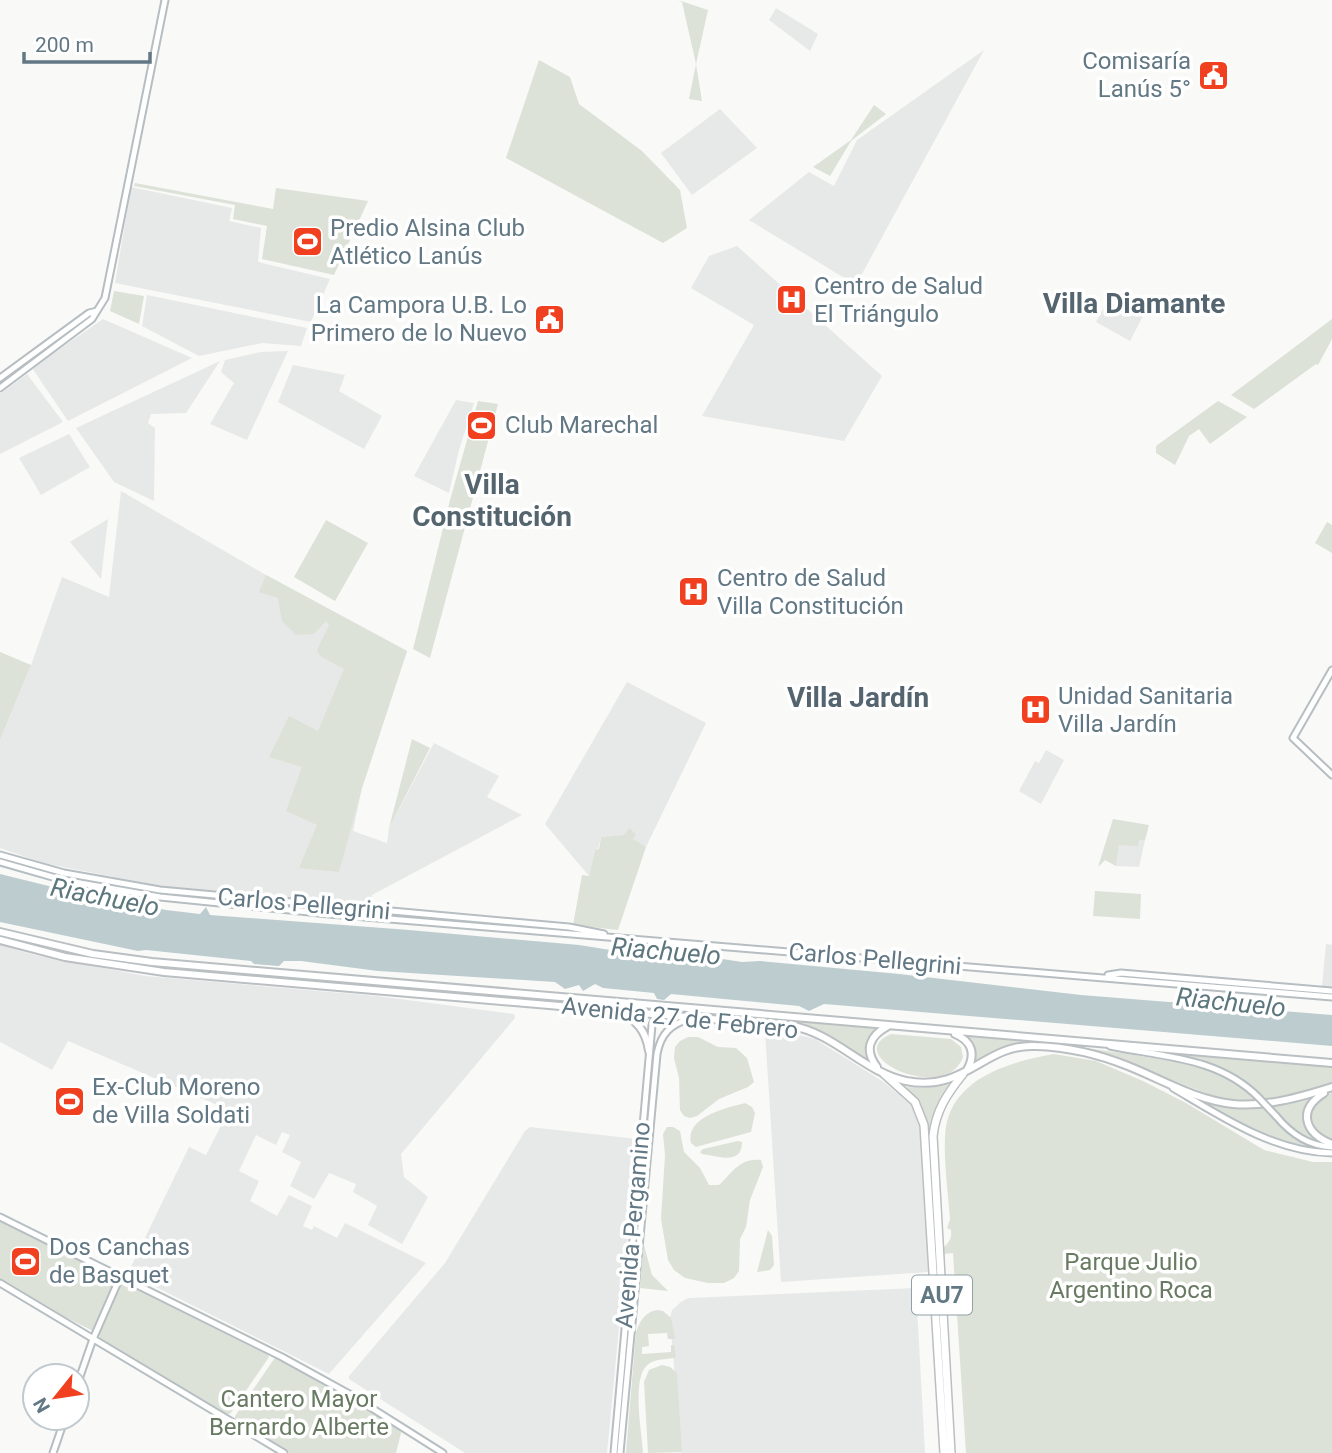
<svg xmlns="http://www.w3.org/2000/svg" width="1332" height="1453" viewBox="0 0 1332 1453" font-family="Roboto,sans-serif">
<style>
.built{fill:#e7e9e8}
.green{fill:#dce2d7}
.water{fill:#bdcccf}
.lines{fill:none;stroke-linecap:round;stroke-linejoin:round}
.secondary-casing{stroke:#b6bec2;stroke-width:9}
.primary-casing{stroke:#babfc2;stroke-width:10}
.motorway-casing{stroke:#bbbfc2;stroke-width:10}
.secondary{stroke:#fff;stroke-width:5}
.primary{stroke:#fff;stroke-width:6}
.motorway{stroke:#fff;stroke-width:7}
.secondary-bridge-casing{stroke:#b6bec2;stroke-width:9;stroke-linecap:butt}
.secondary-bridge{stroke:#fff;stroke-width:5}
.labels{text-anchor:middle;stroke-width:7;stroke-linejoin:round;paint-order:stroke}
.shield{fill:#fff;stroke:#91a0a9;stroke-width:2}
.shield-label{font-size:23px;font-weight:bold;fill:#627884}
.poi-label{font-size:24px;fill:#627884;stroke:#fff;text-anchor:start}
.street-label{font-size:24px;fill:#627884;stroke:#fff}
.park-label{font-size:24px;fill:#687b62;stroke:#fff}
.water-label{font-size:26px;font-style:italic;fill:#5d777e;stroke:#fff}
.quarter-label{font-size:28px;font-weight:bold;fill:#55656f;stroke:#fff}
</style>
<rect width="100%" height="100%" fill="#f9f9f7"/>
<path class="built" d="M776,8L818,34L810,51L769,20Z
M984,50L856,285L749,220L809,172L834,186L857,140Z
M720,109L757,148L692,195L661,153Z
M131,187L232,208L229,221L261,228L258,262L330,279L311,322L115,283Z
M737,246L882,376L844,441L702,416L754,325L691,288L709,256Z
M147,295L307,328L301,346L262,343L199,356L142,326Z
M1110,296L1144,314L1130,341L1096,322Z
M103,319L192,358L68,421L32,368Z
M288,351L247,440L210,424L234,383L221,372L225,360L261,352Z
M220,361L186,413L151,414L148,423L155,428L154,501L114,482L76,428Z
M293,365L345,375L339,391L382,416L364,449L278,402Z
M27,374L63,422L0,454V394Z
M456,400L474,403L459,450L449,493L414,476Z
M69,434L90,467L41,495L19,458Z
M121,491L266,575L407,651L362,788L353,831L387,843L389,828L434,743L499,776L487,797L522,815L372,895L370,905L175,889L43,863L0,848V740L31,665L62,577L109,597Z
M108,519L101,579L70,542Z
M627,682L706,723L646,847L624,835L601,837L598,849L595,850L589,876L545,824Z
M1046,750L1064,760L1041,804L1019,791L1035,761L1039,763Z
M1139,840H1145L1139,867L1116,866L1119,845Z
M1326,944L1332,945V987L1322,986Z
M0,945L35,955L145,976L377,996L514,1014L515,1018L401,1154L404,1177L428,1197L402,1244L368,1225L377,1206L353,1192L356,1184L329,1173L314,1199L290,1186L301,1162L282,1152L290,1135L282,1132L276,1145L256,1135L239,1171L259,1181L250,1201L277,1216L289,1195L312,1206L303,1226L312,1230L314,1226L337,1238L345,1223L426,1263L329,1374L128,1273L189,1147L206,1155L229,1110L68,1041L52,1070L0,1042Z
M765,1032L795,1034L815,1039L884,1082L912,1106L921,1125L923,1144L928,1272L781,1282Z
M530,1127L637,1139L607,1453H465L349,1379V1376L445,1263L525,1131Z
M916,1288L925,1453H681L670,1318L672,1310L681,1302L688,1298Z"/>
<path class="green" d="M678,0L708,10L696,64L702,101L689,99L696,64L682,2Z
M539,60L570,77L579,104L642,151L680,190L687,228L663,243L506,158Z
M874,105L886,114L851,141L830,176L813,167L851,140Z
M135,183L273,209L276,188L368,201L334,275L262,259L267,226L233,219L235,205L134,186Z
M114,291L144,296L139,324L110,311Z
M1332,319V339L1318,365L1316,364L1254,409L1231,395Z
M478,401L498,404L430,658L413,649L450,500Z
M1218,401L1247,417L1210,444L1199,429L1189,436L1175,465L1156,453V446Z
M326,520L368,543L335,601L294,577Z
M1327,522L1332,525V553L1315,543Z
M266,575L407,651L362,788L339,872L299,868L317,825L286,811L302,767L269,757L289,716L318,731L344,669L320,656L317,650L329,625L326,621L314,634L296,635L282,621L278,598L259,592Z
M0,652L31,665L0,740Z
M412,739L430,748L389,828Z
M1113,819L1149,825L1145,840H1139L1138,846L1119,845L1116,866L1105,860L1098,867Z
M629,828L636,834L633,839L646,847L618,930L573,925L582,875L589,876L595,850L599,849L601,837L624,835Z
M1095,891L1141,894L1140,919L1093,916Z
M669,1012H703L881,1028L871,1036L874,1065L816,1031L664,1013Z
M891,1034L951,1039L961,1047L963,1057C946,1105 839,1056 891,1034Z
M961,1034L1047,1042L1187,1063L1222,1073L1244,1087L1258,1100H1231L1216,1097L1114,1057L1070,1047L1023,1044L1010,1046L992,1053L971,1067L973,1061Z
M688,1037H698L718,1047L736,1048L747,1058L754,1082L748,1087L719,1099L697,1116L690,1118L684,1116L680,1110L679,1078L674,1058L675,1047L680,1041Z
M1142,1050L1332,1066V1084L1293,1096L1265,1099C1225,1061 1194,1059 1142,1050Z
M1054,1054L1096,1061L1143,1081L1186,1103L1264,1150L1313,1162H1332V1453H966L953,1253L943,1254V1248C949,1242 952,1239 951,1230L947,1228L950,1219C948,1193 944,1165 945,1138C946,1080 1007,1062 1054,1054Z
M952,1084L935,1109L930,1143L922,1111L904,1087L929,1088Z
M1332,1092V1141C1301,1132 1306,1104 1332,1092Z
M1316,1095C1296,1112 1301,1130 1321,1143C1299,1137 1286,1124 1272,1106Z
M1197,1099L1232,1107H1263C1283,1129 1300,1144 1329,1151C1280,1150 1238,1124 1197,1099Z
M745,1103L752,1107L755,1113L751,1132L703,1145L696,1147L691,1143C685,1117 726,1108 745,1103Z
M667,1127H673L680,1131L684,1152L700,1168L709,1185H719C732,1173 740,1157 761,1160L763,1167L750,1200L746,1227L740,1239L739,1271L734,1278L724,1283H708L685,1278L674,1270L668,1260L661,1219L665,1155L663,1134Z
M738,1141L742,1142C742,1166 718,1156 702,1154L700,1152L703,1149Z
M0,1220L116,1277L93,1331L53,1311L0,1279Z
M768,1230L772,1236L774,1265L770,1270L757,1272Z
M644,1245L652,1275L668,1291L640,1288Z
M122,1281L267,1353L269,1357L230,1414H223L100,1339L99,1334Z
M657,1310L663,1311L671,1318L675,1339H668L667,1333L648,1334L649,1346L642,1347V1354L671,1352V1345H674L676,1357C668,1360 658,1358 650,1363C630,1374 642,1432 643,1453H626L636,1332C640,1321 645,1312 657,1310Z
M278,1358L342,1390L346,1396L400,1430L401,1433L396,1453H290L236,1421L235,1416L274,1359Z
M662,1365L670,1367L677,1373L682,1452L648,1453L644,1382L649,1370Z"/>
<path class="water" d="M0,874L77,893L166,910L200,914L206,907L210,915L409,930L579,945L623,952L636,950L657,955L673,951L695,958L709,957L742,962L760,961L899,974L1081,995L1332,1015V1046L824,1004L809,1011L799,1006L671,994L664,1000L657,999L654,993L603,988L595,984L583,991L579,985L565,989L555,982L378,971L301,961H284L279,966C270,965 262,965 254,964L251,961L146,950L138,951L0,922Z"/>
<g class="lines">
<defs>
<path id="secondary" d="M0,378L89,313L97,311
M0,388L92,319L105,298L165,0
M1332,670L1293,738L1332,775
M0,855L64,873L160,890L569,927L604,934
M0,862L63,880L160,897L329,914L1332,997
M1108,975L1121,973L1332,991
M1110,1046C1163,1057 1219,1057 1259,1098
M1173,1088C1222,1117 1274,1152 1332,1153
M1276,1116C1291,1134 1308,1146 1332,1147
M0,1217L282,1357L351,1395L443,1453
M0,1283L284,1453
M77,1385L93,1339L121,1275
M53,1453L65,1418
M614,1453L652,1025L656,1015L668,1008
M620,1453L657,1054C661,1033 670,1025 691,1018"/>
<path id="primary" d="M0,932L93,954L152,962L1332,1063
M0,940L65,957L164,972L792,1026C834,1033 864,1072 906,1081C966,1093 984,1043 1036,1046C1068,1047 1098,1054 1128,1066C1163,1080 1196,1100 1233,1104C1267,1107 1300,1097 1332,1087
M619,1012C637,1020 646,1031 649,1051
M955,1034C972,1041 976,1054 967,1070
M877,1067C864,1050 869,1036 888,1026
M1324,1093C1297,1110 1304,1133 1332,1144"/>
<path id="motorway" d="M884,1074L915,1102L924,1125L944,1453
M951,1453L933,1136C936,1110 947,1094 963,1074"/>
</defs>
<use href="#secondary" class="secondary-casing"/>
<use href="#primary" class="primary-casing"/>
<use href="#motorway" class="motorway-casing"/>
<use href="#secondary" class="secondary"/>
<use href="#primary" class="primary"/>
<use href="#motorway" class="motorway"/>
<defs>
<path id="secondary-bridge" d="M1259,1098L1276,1116"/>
</defs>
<use href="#secondary-bridge" class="secondary-bridge-casing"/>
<use href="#secondary-bridge" class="secondary-bridge"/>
</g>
<defs>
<symbol id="civic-square" viewBox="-11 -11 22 22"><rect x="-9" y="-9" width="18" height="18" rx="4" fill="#f04020" stroke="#fff"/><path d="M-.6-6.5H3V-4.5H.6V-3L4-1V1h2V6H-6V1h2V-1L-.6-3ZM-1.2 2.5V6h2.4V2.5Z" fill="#fff"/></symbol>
<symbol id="stadium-square" viewBox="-11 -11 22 22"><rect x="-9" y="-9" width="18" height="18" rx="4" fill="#f04020" stroke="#fff"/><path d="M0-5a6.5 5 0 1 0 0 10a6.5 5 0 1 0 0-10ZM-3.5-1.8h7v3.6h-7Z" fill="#fff"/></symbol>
<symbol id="hospital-square" viewBox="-11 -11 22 22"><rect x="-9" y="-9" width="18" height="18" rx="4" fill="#f04020" stroke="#fff"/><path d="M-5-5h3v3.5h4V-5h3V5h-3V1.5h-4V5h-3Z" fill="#fff"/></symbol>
</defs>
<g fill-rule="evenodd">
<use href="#civic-square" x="1196" y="58" width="35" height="35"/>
<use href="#stadium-square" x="290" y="224" width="35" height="35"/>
<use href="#hospital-square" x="774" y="282" width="35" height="35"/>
<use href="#civic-square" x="532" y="302" width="35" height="35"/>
<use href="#stadium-square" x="464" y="408" width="35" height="35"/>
<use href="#hospital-square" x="676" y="574" width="35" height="35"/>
<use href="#hospital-square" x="1018" y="692" width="35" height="35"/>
<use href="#stadium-square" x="52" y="1084" width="35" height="35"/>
<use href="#stadium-square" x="8" y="1244" width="35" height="35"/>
</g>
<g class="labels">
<rect class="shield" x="912" y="1275.5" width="60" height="39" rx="5"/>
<g class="shield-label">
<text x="942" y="1303">AU7</text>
</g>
<g class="poi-label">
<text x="1191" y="69" text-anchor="end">Comisaría<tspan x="1191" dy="28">Lanús 5°</tspan></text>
<text x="330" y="236">Predio Alsina Club<tspan x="330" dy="28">Atlético Lanús</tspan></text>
<text x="814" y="294">Centro de Salud<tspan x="814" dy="28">El Triángulo</tspan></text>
<text x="527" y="313" text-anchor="end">La Campora U.B. Lo<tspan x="527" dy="28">Primero de lo Nuevo</tspan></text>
<text x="505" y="433">Club Marechal</text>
<text x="717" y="586">Centro de Salud<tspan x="717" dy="28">Villa Constitución</tspan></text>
<text x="1058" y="704">Unidad Sanitaria<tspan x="1058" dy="28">Villa Jardín</tspan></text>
<text x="92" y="1095">Ex-Club Moreno<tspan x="92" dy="28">de Villa Soldati</tspan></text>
<text x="49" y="1255">Dos Canchas<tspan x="49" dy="28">de Basquet</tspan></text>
</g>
<g class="street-label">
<text transform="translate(304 904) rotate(5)" y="8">Carlos Pellegrini</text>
<text transform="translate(875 959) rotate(5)" y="8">Carlos Pellegrini</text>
<text transform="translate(680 1018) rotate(6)" y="8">Avenida 27 de Febrero</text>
<text transform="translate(633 1225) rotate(-85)" y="8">Avenida Pergamino</text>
</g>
<g class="park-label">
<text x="1131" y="1270">Parque Julio<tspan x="1131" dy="28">Argentino Roca</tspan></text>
<text x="299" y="1407">Cantero Mayor<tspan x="299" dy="28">Bernardo Alberte</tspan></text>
</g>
<g class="water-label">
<text transform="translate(105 897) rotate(11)" y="9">Riachuelo</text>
<text transform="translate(666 951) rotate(5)" y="9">Riachuelo</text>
<text transform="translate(1231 1002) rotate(6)" y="9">Riachuelo</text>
</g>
<g class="quarter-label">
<text x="1134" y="313">Villa Diamante</text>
<text x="492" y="494">Villa<tspan x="492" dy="32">Constitución</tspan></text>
<text x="858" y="707">Villa Jardín</text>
</g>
</g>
<g transform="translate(56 1397) rotate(240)"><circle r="33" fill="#ffffff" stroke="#c0c9ce" stroke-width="2"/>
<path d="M0-5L12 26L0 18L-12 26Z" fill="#f04020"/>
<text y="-10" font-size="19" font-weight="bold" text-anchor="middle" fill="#627884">N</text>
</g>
<path d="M24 52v10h126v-10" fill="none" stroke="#627884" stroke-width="3.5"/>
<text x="35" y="52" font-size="21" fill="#627884" stroke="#ffffff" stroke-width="5" paint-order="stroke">200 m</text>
</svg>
